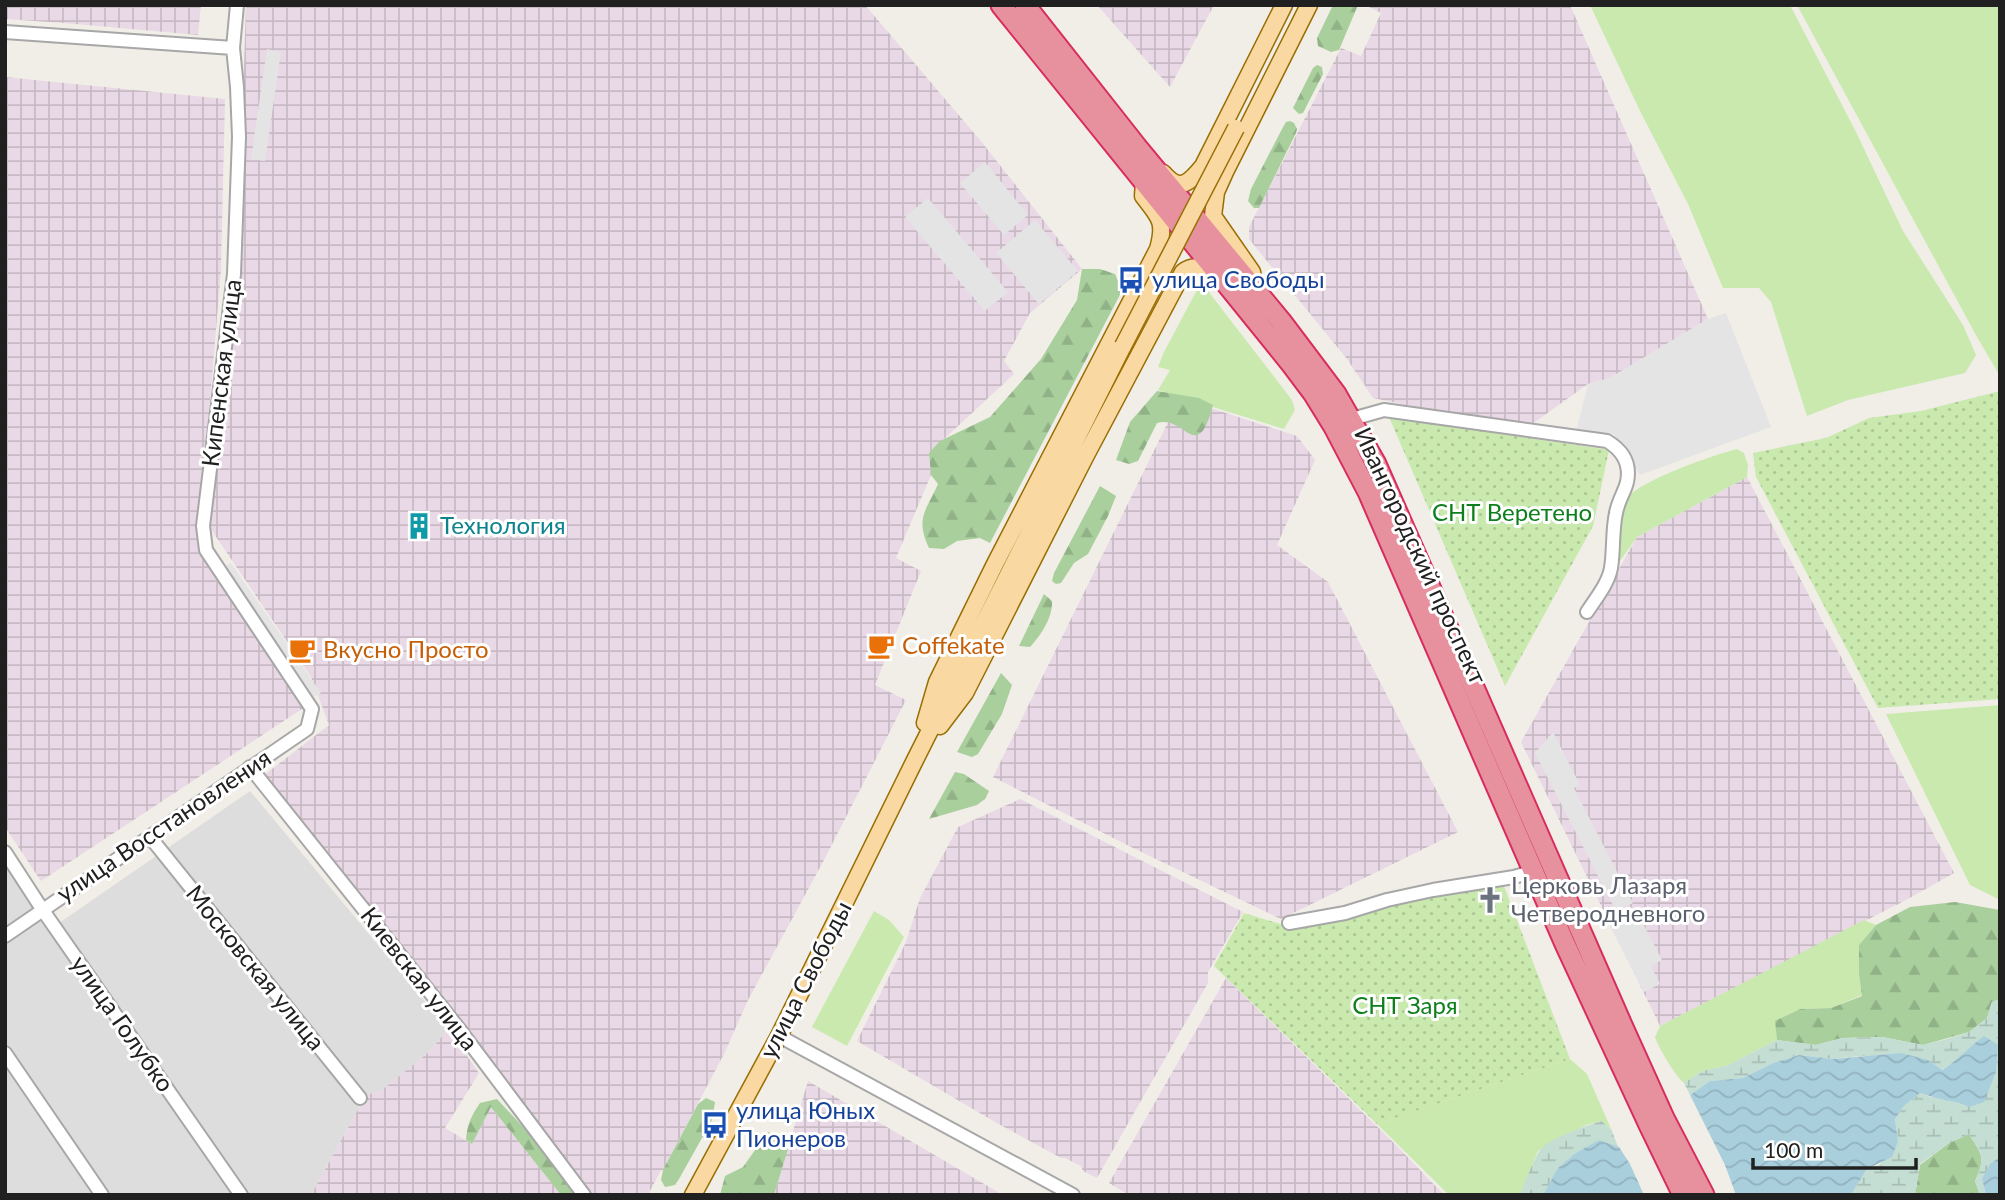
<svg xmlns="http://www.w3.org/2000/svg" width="2005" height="1200" viewBox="0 0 2005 1200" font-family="Lato,sans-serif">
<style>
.residential{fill:#dedddd}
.industrial{fill:url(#industrial-grid)}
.grass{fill:#c9e9ae}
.forest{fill:url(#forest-firs)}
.wetland{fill:url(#wetland-marsh)}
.garden{fill:url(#garden-dots)}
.parking{fill:#e4e4e4}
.water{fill:url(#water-waves)}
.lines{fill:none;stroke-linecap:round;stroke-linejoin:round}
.minor-casing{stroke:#a7a7a7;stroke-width:16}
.major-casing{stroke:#996e03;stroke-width:19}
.highway-casing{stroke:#d82b5e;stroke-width:23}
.minor{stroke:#fff;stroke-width:12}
.major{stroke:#fad8a2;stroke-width:16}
.highway{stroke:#e6919d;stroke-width:19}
.major-bridge-casing{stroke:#996e03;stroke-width:19;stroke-linecap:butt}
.major-bridge{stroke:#fad8a2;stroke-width:16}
.labels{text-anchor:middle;stroke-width:6;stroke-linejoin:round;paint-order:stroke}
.transit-label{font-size:24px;fill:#164399;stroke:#fff;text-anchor:start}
.street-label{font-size:24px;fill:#202020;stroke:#fff}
.park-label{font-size:24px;fill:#0e7f1d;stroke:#fff}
.culture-label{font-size:24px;fill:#0d838f;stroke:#fff;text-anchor:start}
.food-label{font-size:24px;fill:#c56008;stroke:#fff;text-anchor:start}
.worship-label{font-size:24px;fill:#5b616d;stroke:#fff;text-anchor:start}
</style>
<defs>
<pattern id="industrial-grid" width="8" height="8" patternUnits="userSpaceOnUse" patternTransform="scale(1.75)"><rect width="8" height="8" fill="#e9d9e6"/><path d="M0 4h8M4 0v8" fill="none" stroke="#c8bac5"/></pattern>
<pattern id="forest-firs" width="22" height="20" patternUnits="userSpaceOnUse" patternTransform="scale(1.75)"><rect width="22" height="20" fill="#a9cf9d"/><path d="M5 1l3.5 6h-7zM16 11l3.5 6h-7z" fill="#91b187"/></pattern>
<pattern id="wetland-marsh" width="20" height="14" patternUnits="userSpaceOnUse" patternTransform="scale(1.75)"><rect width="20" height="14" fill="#c4ded3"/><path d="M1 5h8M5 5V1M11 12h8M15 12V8" fill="none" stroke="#a8beb5"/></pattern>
<pattern id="garden-dots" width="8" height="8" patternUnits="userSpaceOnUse" patternTransform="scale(1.75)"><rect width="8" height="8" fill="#c9e9ae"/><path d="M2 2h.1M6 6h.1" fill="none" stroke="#acc895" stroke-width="1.8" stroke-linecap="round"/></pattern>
<pattern id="water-waves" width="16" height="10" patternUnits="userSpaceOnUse" patternTransform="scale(1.75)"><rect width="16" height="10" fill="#a9cfdd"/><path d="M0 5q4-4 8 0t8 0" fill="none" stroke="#91b1bd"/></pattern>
</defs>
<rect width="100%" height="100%" fill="#f1eee7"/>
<path class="residential" d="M250,791L448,1029L430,1051L382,1090L366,1095L311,1195H5V866L49,930Z"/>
<path class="industrial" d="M5,5H201L198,35L64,23L5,19Z
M246,5H865L980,140L1082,269L1030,313L1004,361L1014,374L929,453L931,475L896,558L921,571L875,685L906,700L824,860L748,1000L725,1052L663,1170H661L648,1195H586L557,1152L549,1137L483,1049L475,1043L263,776L329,725L311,677L208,525L236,313Z
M1097,5H1214L1170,87Z
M1365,5H1570L1708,319L1610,378L1588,384L1528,427L1464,417L1373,398L1347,359L1249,239V227L1341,48L1361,56L1381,13Z
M5,77L225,99L221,269L199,534L305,707L41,881L5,827Z
M1180,398L1297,436L1315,460L1277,545L1328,582L1458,832L1281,919L1135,849L993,777Z
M1747,477L1954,873L1908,899L1660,1026L1521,742L1637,537Z
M1020,799L1243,912L1208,972V983L1097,1178L1083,1171L1081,1166L1065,1158H1061L995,1122L857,1041L906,942L920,898L958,827Z
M1226,978L1398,1147L1444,1195H1129L1109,1183Z
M448,1029L479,1073L445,1128L472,1144L491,1107L561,1195H311L366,1095L382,1090L430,1051Z
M808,1081L1003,1195H774Z"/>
<path class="grass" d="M1590,5H1790L1856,132L1903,231L1963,325L1976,355L1965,373L1848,400L1807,416L1771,302L1759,288H1723L1688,204L1640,111Z
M1797,5H2000V376L1977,337Z
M1198,288L1208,291L1292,400L1295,410L1284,429L1158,390L1170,370L1158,367L1164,352Z
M1737,449L1744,453L1748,465L1747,477L1637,537L1611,574C1614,549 1614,522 1626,500C1635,482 1716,454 1737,449Z
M2000,705V900L1970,885L1886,714Z
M874,911L889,920L904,937L847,1046L812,1027Z
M1864,920L1876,925L1859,945V974L1862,995L1831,1008L1800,1009L1776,1021L1777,1040L1726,1066L1702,1071L1684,1083C1676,1077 1658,1047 1655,1037L1660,1026Z
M1570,1059L1587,1074L1612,1131L1602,1121L1586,1125L1538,1151L1520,1195H1449L1377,1124Z"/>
<path class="forest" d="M1333,5H1358L1339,50L1331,52L1318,46L1317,38Z
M1317,65L1322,67L1323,74L1303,113L1299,114L1293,108L1313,68Z
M1290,121L1294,123L1297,129L1296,133L1259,208H1254L1248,201L1251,189L1282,129L1286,122Z
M1082,269H1100L1115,274L1122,291L990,543L980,538L957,541L944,549L929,548C915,518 926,511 938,484L931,475L929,453L940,441L990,417L1041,359L1077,300Z
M1157,391L1199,398L1213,405C1197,466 1185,414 1157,423L1138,461L1129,464L1116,460L1130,422Z
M1100,486L1116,496L1108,516L1088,554L1074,563L1061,583L1056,584L1052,581L1054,573Z
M1044,594L1052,601C1053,617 1041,635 1030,647L1019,646Z
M1001,673L1012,685L1002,714L978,754L972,757L957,752Z
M955,772L964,774L989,791L985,799L977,805L929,819Z
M1955,902L2000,910V999L1992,1002L1987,1018L1969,1032L1923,1045L1882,1037L1842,1038L1816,1045L1777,1040L1775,1021L1800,1009L1831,1008L1862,996L1859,974V945L1876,925L1910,907Z
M706,1098L715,1102L712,1120L679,1179L675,1185L665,1187L661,1180L663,1170L698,1104Z
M497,1099L524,1128L576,1195H561L491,1107L472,1144L466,1140C467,1125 471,1116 480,1103Z
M768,1132L791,1139L774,1195H720L725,1176L743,1167Z
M1969,1134C1982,1155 1986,1157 1975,1181L1980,1195H1915L1920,1165L1949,1143Z"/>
<path class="wetland" d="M2000,999V1157L1982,1179L1986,1195H1980L1975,1181C1986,1156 1982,1155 1969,1134L1949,1143L1920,1164L1915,1195H1851L1867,1169L1879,1165L1898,1141L1895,1119L1904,1106L1920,1093L1931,1097H1939L1969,1107L1961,1057L1941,1070L1928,1060L1860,1056L1833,1059L1799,1055L1773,1063L1743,1078L1710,1081L1690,1095L1684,1083L1702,1071L1726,1066L1777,1040L1816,1045L1842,1038L1882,1037L1923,1045L1947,1039L1969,1032L1987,1018L1992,1002Z
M1602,1121L1612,1131L1618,1147L1599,1140L1559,1168L1543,1195H1520C1523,1186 1536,1154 1541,1149C1551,1138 1587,1125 1602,1121Z"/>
<path class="garden" d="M2000,391V699L1878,708L1756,477L1753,453L1826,438L1869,418L1921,411Z
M1389,417L1609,450L1593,526L1505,686Z
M1502,881L1570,1059L1377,1124L1214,966L1244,913L1287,926L1446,891Z"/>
<path class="parking" d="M267,49L281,52L265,161L251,159Z
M985,162L1028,215L1004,235L960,183Z
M928,198L1008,292L985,311L905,217Z
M1035,220L1078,271L1039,304L996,253Z
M1726,313L1771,427L1640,475L1614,434L1576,432L1588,384L1610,378L1708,319Z
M231,563L321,693L314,697L224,567Z
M1553,732L1580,785L1574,788L1633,903L1616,911L1535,753Z
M1635,908L1662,960L1651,966L1660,984L1644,992L1608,922Z"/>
<path class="water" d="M1984,1036L1998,1045L1996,1072L1984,1102L1969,1107C1953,1100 1936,1099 1920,1093L1904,1106L1895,1119L1898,1141L1892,1157L1867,1169L1851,1195H1736L1725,1165L1690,1095L1710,1081L1743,1078L1773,1063L1799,1055L1833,1059L1901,1053L1928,1060L1942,1070C1958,1060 1969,1047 1984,1036Z
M1599,1140L1619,1147L1630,1164L1644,1195H1543L1558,1168L1576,1153Z
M2000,1157V1195H1986L1982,1179L1990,1164Z"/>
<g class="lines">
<defs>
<path id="minor" d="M5,32L233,48
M1352,419L1384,410L1607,441C1622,450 1631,463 1627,482C1625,491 1618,501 1616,513C1612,531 1614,550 1611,568C1608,584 1596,598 1587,612
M250,767L460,1030L584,1195
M150,837L360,1098
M5,852L42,909L241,1195
M1289,923L1345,913L1387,900L1433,890L1514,877L1534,871
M5,936L307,729L312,709L206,550L203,526L234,274L239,137L237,87L233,48L237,5
M779,1036L1073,1195
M5,1053L102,1195"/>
<path id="major" d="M1163,173C1180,193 1189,183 1203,166L1284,5
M1253,279L1252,272L1213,216L1216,192L1225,172L1309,5
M925,723L937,682L995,564L1158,249C1166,221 1159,217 1143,196L1144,182
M940,726L965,693L1085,457L1183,272C1196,262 1206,269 1216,280
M693,1195L779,1036L914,762L1123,346"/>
<path id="highway" d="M1001,5L1292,365L1313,393L1334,427L1368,492L1565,944L1649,1125L1683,1195
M1025,5L1137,147L1281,321L1336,394L1376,464L1622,1025L1664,1118L1704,1195"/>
</defs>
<use href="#minor" class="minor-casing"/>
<use href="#major" class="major-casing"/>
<use href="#highway" class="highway-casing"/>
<use href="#minor" class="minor"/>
<use href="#major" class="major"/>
<use href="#highway" class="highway"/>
<defs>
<path id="major-bridge" d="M1123,346L1236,128"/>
</defs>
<use href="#major-bridge" class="major-bridge-casing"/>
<use href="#major-bridge" class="major-bridge"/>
</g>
<defs>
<symbol id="bus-bare" viewBox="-9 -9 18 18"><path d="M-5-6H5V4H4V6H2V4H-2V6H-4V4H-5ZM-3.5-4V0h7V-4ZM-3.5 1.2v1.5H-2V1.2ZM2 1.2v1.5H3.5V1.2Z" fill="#1a4fb4" stroke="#fff" stroke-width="2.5" paint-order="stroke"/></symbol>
<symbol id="building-bare" viewBox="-9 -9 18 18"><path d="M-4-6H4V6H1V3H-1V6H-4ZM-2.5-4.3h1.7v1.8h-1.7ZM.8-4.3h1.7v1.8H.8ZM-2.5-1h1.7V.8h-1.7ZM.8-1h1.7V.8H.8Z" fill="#0f9aa8" stroke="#fff" stroke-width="2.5" paint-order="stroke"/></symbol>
<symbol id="cafe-bare" viewBox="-9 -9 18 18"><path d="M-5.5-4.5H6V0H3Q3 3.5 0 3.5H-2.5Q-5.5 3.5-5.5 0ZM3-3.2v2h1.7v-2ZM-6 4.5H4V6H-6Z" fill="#e8710a" stroke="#fff" stroke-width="2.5" paint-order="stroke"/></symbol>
<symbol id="church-bare" viewBox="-9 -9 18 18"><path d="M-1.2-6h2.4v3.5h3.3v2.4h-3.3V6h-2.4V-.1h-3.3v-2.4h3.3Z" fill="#6b7280" stroke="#fff" stroke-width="2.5" paint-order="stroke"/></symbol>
</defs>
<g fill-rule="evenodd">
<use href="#bus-bare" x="1112" y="261" width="38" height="38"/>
<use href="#building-bare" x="400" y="507" width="38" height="38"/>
<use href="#cafe-bare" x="862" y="627" width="38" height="38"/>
<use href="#cafe-bare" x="283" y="631" width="38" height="38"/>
<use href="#church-bare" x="1471" y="881" width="38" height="38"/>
<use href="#bus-bare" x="696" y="1106" width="38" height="38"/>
</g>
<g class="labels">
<g class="transit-label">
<text x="1152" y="288">улица Свободы</text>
<text x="736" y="1119">улица Юных<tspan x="736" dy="28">Пионеров</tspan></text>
</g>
<g class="street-label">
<text transform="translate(222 373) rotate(-83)" y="8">Кипенская улица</text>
<text transform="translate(1420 556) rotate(65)" y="8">Ивангородский проспект</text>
<text transform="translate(164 826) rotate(-34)" y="8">улица Восстановления</text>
<text transform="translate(255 968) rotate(51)" y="8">Московская улица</text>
<text transform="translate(419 979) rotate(52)" y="8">Киевская улица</text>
<text transform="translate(806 980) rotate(-63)" y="8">улица Свободы</text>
<text transform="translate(122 1024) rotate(55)" y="8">улица Голубко</text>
</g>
<g class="park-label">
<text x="1512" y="521">СНТ Веретено</text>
<text x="1405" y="1014">СНТ Заря</text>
</g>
<g class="culture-label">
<text x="440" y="534">Технология</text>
</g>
<g class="food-label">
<text x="902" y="654">Coffekate</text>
<text x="323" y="658">Вкусно Просто</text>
</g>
<g class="worship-label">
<text x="1511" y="894">Церковь Лазаря<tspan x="1511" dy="28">Четверодневного</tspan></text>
</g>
</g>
<rect width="2005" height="1200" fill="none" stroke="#202020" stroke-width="14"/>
<path d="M1753 1158v10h163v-10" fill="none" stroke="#202020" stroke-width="3.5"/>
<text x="1764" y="1158" font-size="21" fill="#202020" stroke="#ffffff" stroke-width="5" paint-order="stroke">100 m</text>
</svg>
